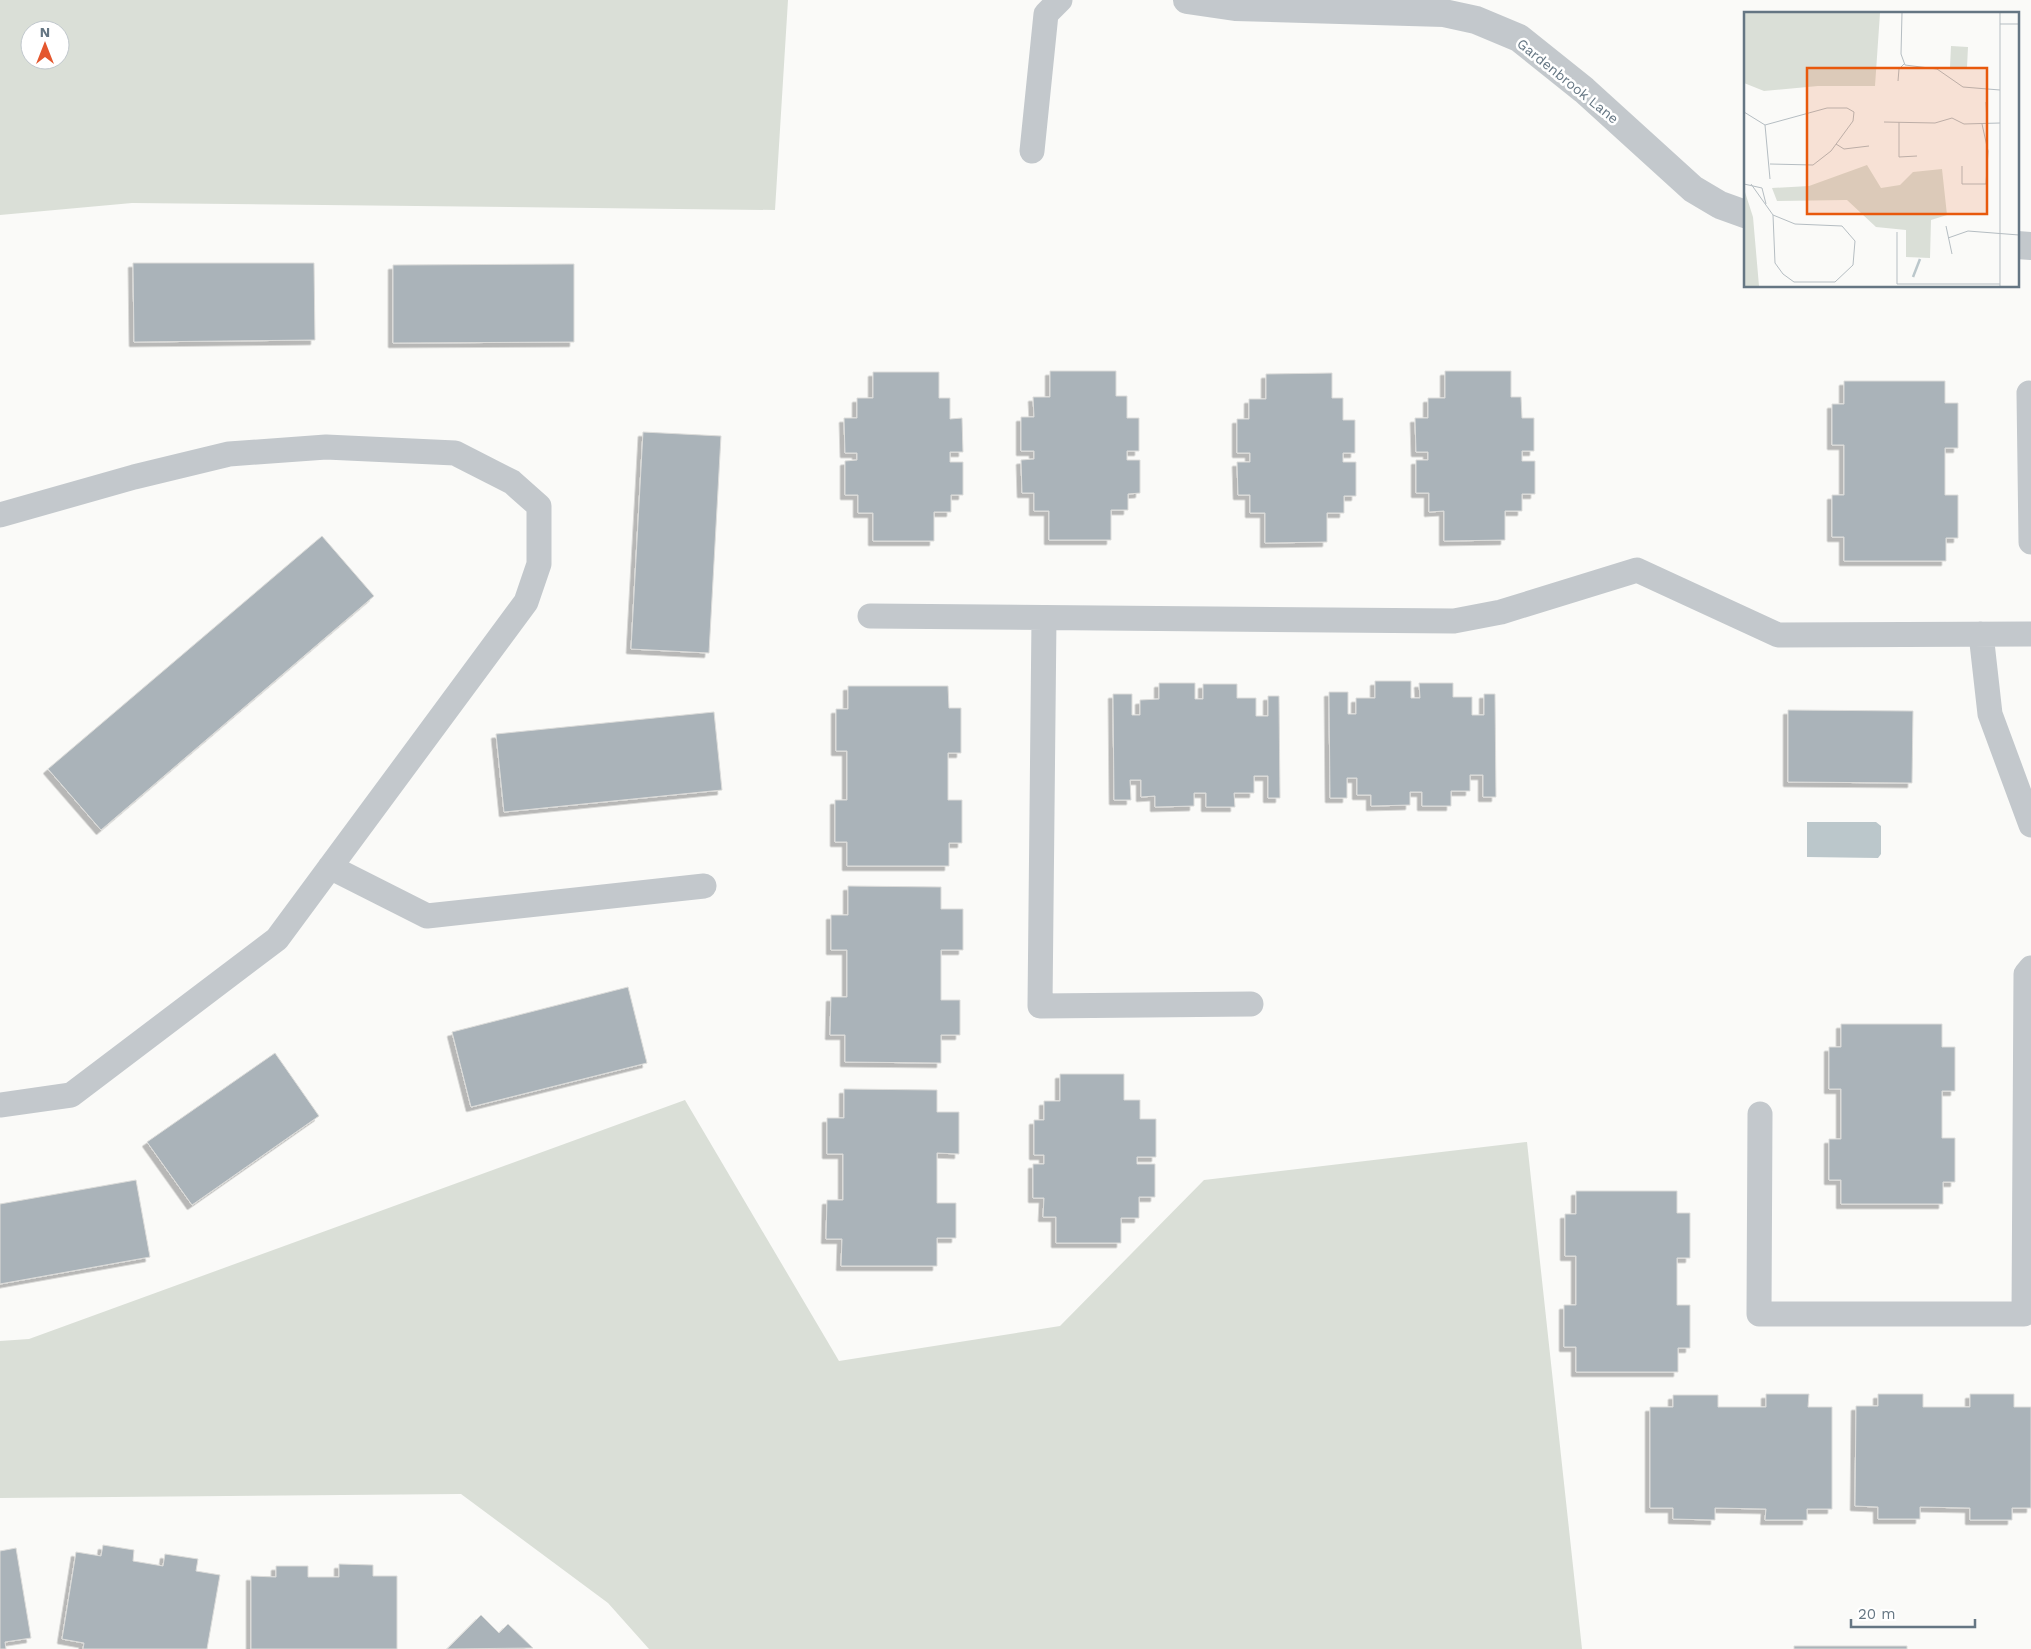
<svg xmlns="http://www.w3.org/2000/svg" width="2031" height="1649" viewBox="0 0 2031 1649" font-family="'Work Sans',sans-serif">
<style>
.green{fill:#dadfd7;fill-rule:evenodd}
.water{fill:#bbc7cb}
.building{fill:#aab3b9;stroke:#dcdcda;filter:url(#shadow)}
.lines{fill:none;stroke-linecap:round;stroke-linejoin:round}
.lane{stroke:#c3c8cc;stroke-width:25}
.street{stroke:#c3c8cc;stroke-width:28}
.labels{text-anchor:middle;stroke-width:5;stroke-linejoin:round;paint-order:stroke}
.street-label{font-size:14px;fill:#657683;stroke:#fff}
.inset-river{fill:none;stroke:#bbc7cb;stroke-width:2.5}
.inset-road{fill:none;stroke:#b5bdc2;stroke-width:1}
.view{fill:#e8590c;fill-opacity:0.15;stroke:#e8590c;stroke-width:2.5}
.inset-edge{fill:none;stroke:#657683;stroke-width:2.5}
</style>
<defs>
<filter id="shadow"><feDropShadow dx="-4.5" dy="4.5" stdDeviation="0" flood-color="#0004"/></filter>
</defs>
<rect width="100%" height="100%" fill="#fafaf8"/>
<path class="green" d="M0,0H788L775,210L132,203L0,215ZM30,30H60V60H30Z
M685,1100L839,1361L1060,1326L1204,1180L1527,1142L1582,1649H649L608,1603L461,1494L0,1498V1341L29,1339Z"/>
<path class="water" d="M1807,822H1876L1881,826V854L1878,858L1807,857Z"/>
<path class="building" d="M133,263H314L315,340L134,342Z
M574,264V342L393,343V265Z
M1050,371H1116V396H1127V418H1139V451H1127V460H1140V493L1128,494V510H1111V540H1049V511H1034V493H1022L1021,460L1034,459V451H1021V417H1034L1033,397H1050Z
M1445,371H1511V397H1521L1522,418H1534V451H1522V461H1535V494H1522V511H1505V540L1444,541V511L1429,512V493H1416V460H1428V452H1416L1415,418H1428V398H1445Z
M873,372H939V398H950V419L962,418L963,452H950V462H963V495H951V512H934V541H873V513H858V495H845V461L857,460V453H845L844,418H857V398H873Z
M1332,373V398H1343V420H1355V453H1343V462H1356V496H1344V513H1327V542L1265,543V513H1250V495H1238L1237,462H1250V453H1237V419H1249V399H1266V374Z
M1844,381H1945V403H1958V448H1945V495H1958V538H1946V561H1844V537H1832V495H1844V445H1832V404H1844Z
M643,432L721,436L709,653L631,649Z
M322,536L374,596L101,830L48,769Z
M1375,681H1411V698H1420L1419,683H1453V697H1472V715H1484V694H1495L1496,797H1483V775H1470V791H1451V806H1422V792H1410V805L1371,806V795H1357V778H1347V798H1330L1329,692H1348V714H1356V698H1375Z
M1159,683H1195V699H1203V684H1237V698H1256V716H1268V696H1279L1280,798H1268V776H1254V793H1234L1235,807H1206V793H1194V806L1155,807V796L1141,797V780H1130L1131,800H1114L1113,694H1132V715H1140V700L1159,699Z
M848,686H948L949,708H961V753H948V800H962V843H949V866H847V842H835V800H847V751H836V709H848Z
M1788,710L1913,711L1912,783L1788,782Z
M714,712L722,790L504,812L496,734Z
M848,886L941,887V909H963V950H941V1000H960V1035H941V1063L845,1062V1035H830L831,997H847V950H831V915H848Z
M628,987L647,1063L471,1107L452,1032Z
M1841,1024H1942V1047H1955V1091H1942V1138H1955V1182H1943V1204H1841V1180H1829V1139H1841V1089H1829V1047H1841Z
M275,1053L319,1116L192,1205L147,1142Z
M1060,1074H1124V1100H1140V1119H1156V1157H1137V1164H1155V1197H1139V1218H1121V1243H1056V1217H1043L1044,1198H1033V1164H1044V1155H1034V1120H1044V1101H1060Z
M844,1089L937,1090V1112H959V1154L937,1153V1203H956V1238H937V1266H841L842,1239H826L827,1200H843V1154H827V1118H844Z
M136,1180L150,1257L0,1284V1204Z
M1576,1191H1677V1213H1690V1258H1677V1305H1690V1348H1678V1372H1576V1347H1564V1305H1576V1256H1565V1214H1576Z
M1766,1394H1809L1808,1407H1832V1509H1807V1520H1765L1766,1509L1715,1508V1520L1673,1519V1508H1650V1407H1673V1395H1718V1407H1766Z
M1878,1394H1923V1407H1970V1394H2014V1407H2031V1508H2012V1520H1970V1508L1920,1507V1519H1878V1507L1855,1506L1856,1406H1878Z
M103,1545L134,1550L133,1561L163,1566L165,1554L198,1559L196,1571L220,1575L207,1649H83L84,1643L62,1639L76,1552L101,1556Z
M16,1548L31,1638L5,1642L6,1649H0V1551Z
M339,1564L373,1565V1576H397V1649H251V1576L276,1577V1566H308V1577H339Z
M481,1615L499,1633L508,1624L533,1648L447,1649Z
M1794,1646H1907V1649H1794Z"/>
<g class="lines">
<path class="lane" d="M1032,151L1046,14L1060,0
M2029,393L2031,542
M0,515L134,477L229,454L326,447L455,453L512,482L539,506V564L526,602L277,939L71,1095L0,1105
M870,616L1454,621L1501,612L1637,570L1778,635L2031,634
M1044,618L1040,1006L1251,1004
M1981,634L1990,714L2031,825
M330,867L427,916L704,886
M1760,1114L1759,1314H2024L2026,974L2031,968"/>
<path class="street" d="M1187,0L1235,7L1444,13L1476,20L1519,38L1584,90L1693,189L1720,205L1745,214
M2017,245L2031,246"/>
</g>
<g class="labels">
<g class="street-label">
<text transform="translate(1568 81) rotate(39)" y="5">Gardenbrook Lane</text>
</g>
</g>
<g transform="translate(1744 12)">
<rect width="275" height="275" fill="#fafaf8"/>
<path d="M0,1H136L131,74H74L20,79L0,71ZM207,34L224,35L223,55H206ZM123,153L137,176L156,173L169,160L198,157L203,203L187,208L186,246L162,245V218L132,215L103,188L33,189L28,176L65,174ZM0,177L9,205L15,274H0Z" fill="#dadfd7"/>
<path class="inset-river" d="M169,265L176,247"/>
<path class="inset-road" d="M158,1L157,42L161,53L193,57L219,75L256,78M256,12H275M154,69L155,57L160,52M242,90L243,112M0,100L21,113L26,167M140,110L191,111L208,106L220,112L256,111M155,110V145L173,144M21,113L83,96H103L110,100L109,109L87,139L69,153L26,152M92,132L100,137L125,134M218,154V172H242L244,139L238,112M0,172L18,176L22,192M7,172L29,203L31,251L39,262L50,270H91L109,253L111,229L98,214L51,212L29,203M202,214L208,242M153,220V272H256M204,226L224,219L275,223M256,274V1"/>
<path class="view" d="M63,56H243V202H63Z"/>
<rect width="275" height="275" class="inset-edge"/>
</g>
<g transform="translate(45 45)"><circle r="24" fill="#ffffff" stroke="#c1c8cd"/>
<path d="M0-4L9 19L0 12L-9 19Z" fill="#e4572e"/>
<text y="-8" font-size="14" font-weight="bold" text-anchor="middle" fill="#657683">N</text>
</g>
<path d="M1851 1619v8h124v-8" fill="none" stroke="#657683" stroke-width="2.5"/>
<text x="1858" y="1619" font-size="15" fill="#657683" stroke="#ffffff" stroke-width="4" paint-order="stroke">20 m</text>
</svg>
